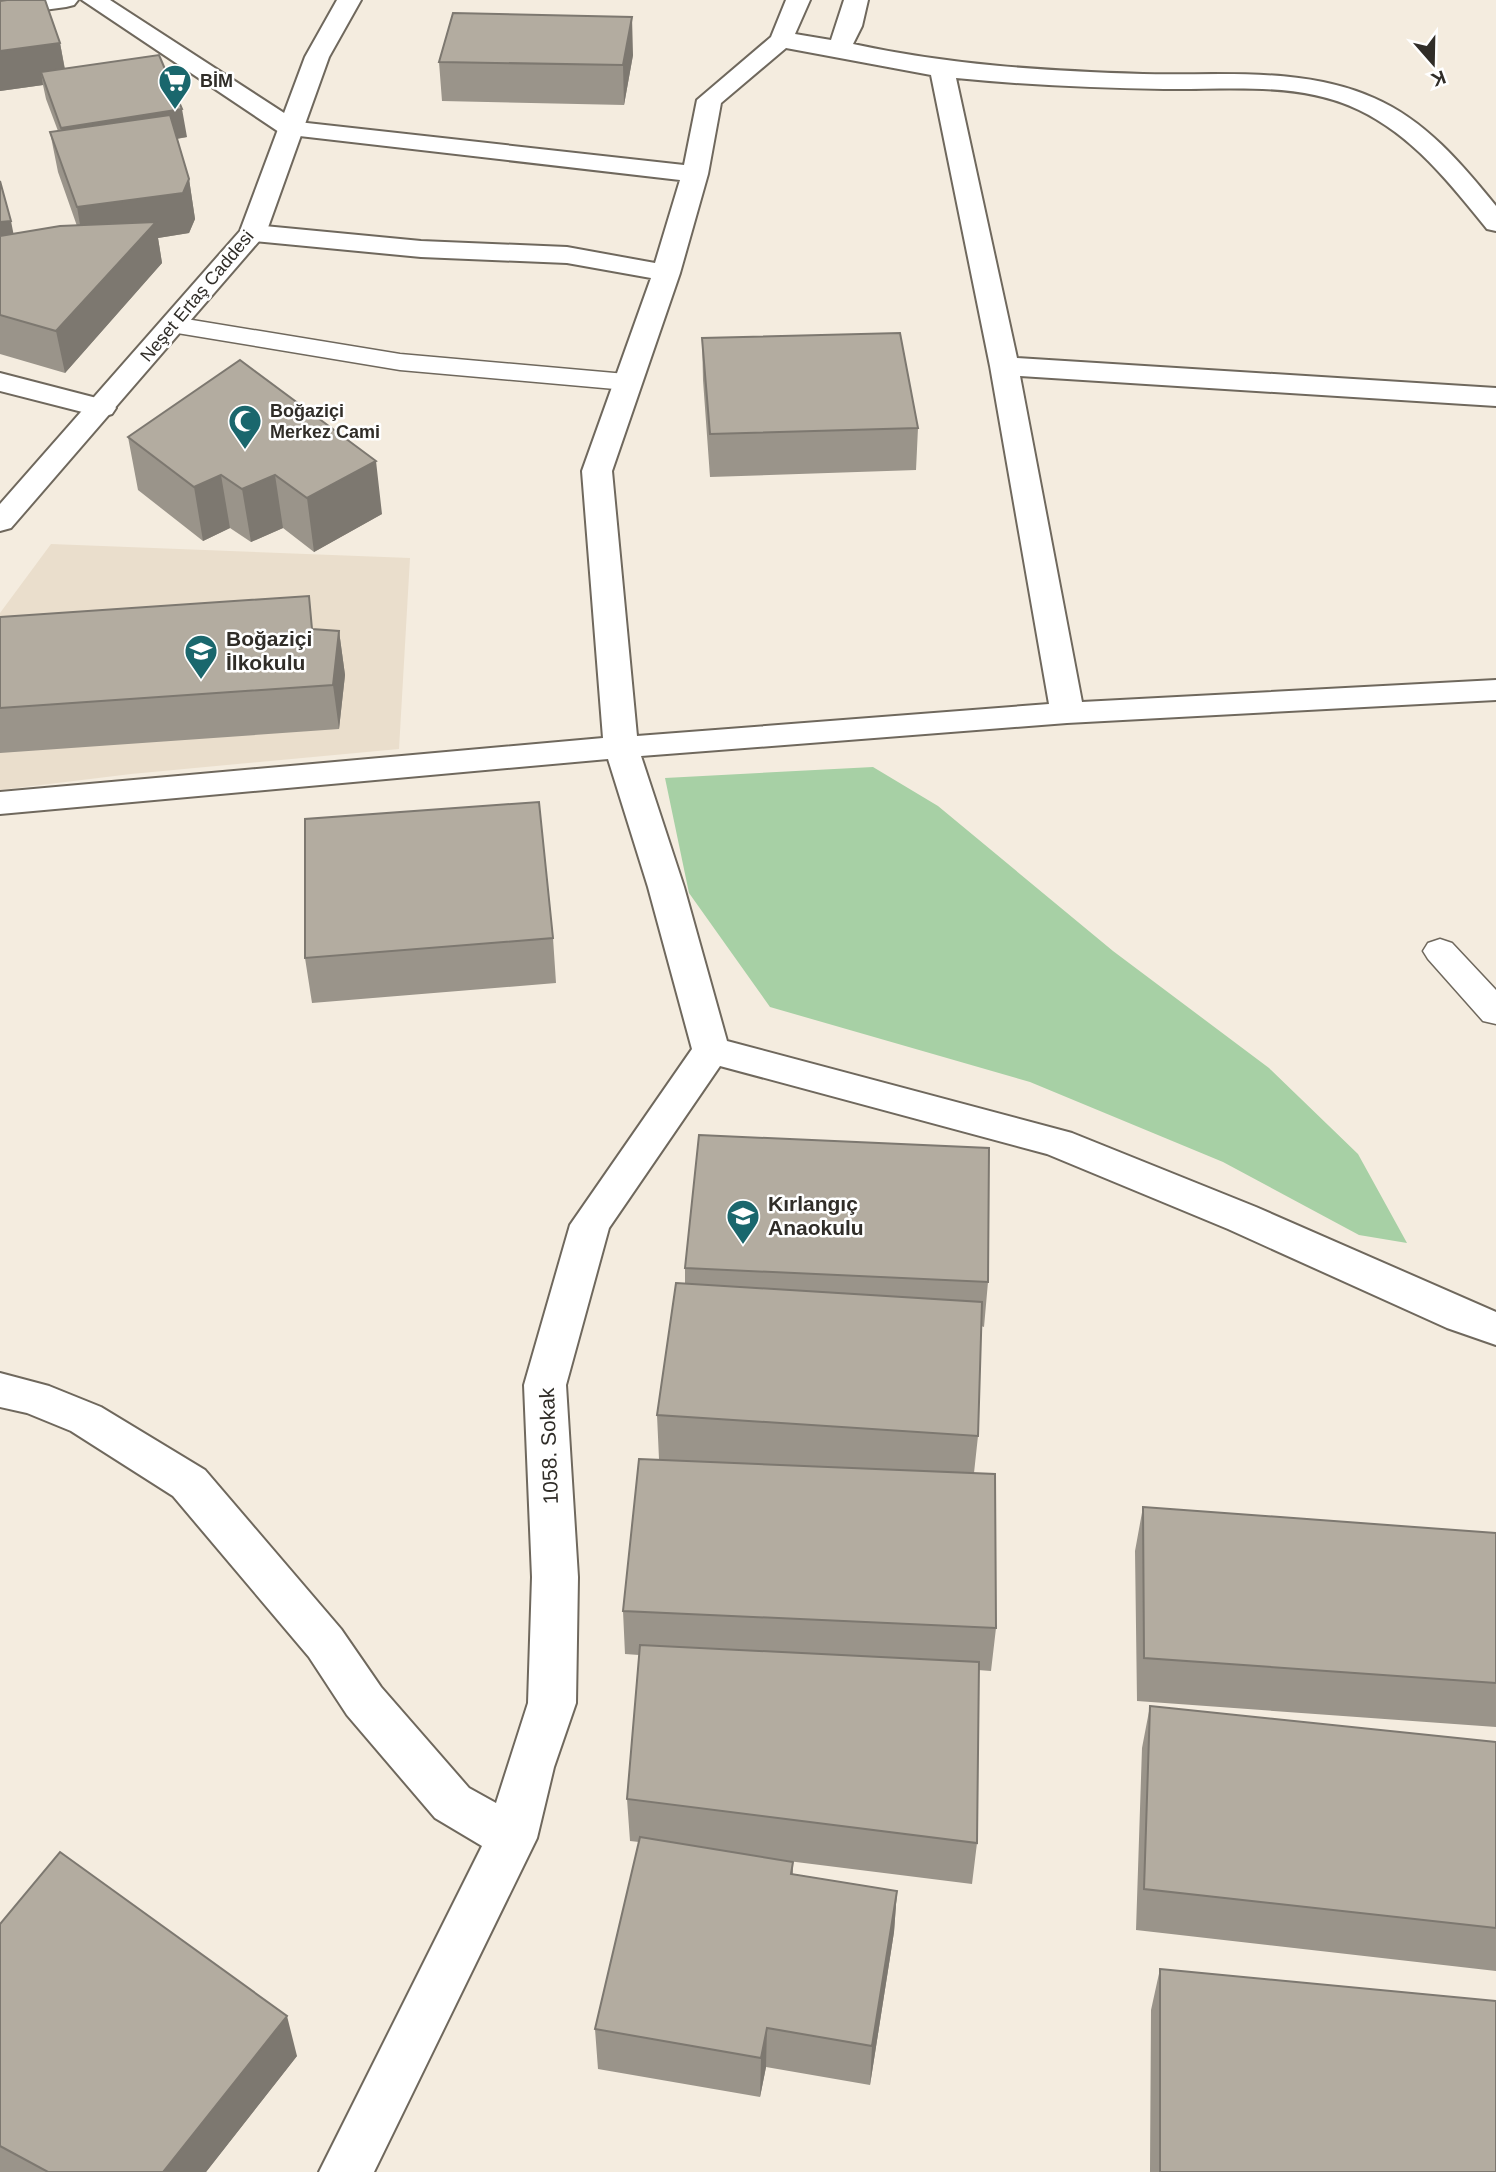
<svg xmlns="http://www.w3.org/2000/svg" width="1496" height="2172" viewBox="0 0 1496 2172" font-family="Helvetica,sans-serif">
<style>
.built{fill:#eadecc}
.green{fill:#a7d0a5}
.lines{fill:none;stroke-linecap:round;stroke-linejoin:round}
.service-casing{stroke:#6f685d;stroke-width:3}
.minor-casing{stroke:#6f685d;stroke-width:4}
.secondary-casing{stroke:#6f685d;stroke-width:4}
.service{fill:#fff;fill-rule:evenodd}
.minor{fill:#fff;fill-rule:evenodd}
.secondary{fill:#fff;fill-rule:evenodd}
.wall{fill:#9a948a}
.shaded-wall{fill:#7d7870}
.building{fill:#b3aca0;stroke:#7d7870;stroke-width:2}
.labels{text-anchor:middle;stroke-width:5;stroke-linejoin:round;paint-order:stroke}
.far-poi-label{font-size:18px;font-weight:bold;fill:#302d28;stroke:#fff;text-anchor:start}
.far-street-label{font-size:18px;fill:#302d28;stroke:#fff}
.poi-label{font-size:21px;font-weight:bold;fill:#302d28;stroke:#fff;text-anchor:start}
.street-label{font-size:21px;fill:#302d28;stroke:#fff}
</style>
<rect width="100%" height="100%" fill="#f4ecdf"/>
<path class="built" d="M51,544L410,558L399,749L131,774L0,790V613Z"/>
<path class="green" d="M873,767L938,806L1113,951L1269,1068L1358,1154L1407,1243L1359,1235L1223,1162L1030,1082L770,1007L689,893L665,778Z"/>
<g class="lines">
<defs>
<path id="service" d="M174,317L400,354L626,374L636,376L640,382L636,388L626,390L400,370L165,331L161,325L165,319Z
M1440,939L1452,943L1496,990V1024L1483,1021L1428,959L1423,951L1428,943Z"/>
<path id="minor" d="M15,0H78L74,5L66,7L0,16V2Z
M82,0H110L298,122L684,165L697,100L771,37L786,0H810L795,34L831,40L844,0H868L862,26L853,44C949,65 1045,71 1143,74C1219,76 1302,66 1374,98C1425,120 1462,164 1496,206V231L1487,229C1450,183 1413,136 1359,110C1300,81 1227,90 1164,89C1095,88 1025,85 956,78L1017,358L1496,388V406L1020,376L1082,702L1496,680V700L1067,723L641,756L684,887L727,1041L1072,1133L1256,1207L1496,1312V1345L1447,1328L1228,1229L1047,1154L720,1066L609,1228L566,1385L578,1577L576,1703L554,1767L537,1838L374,2172H319L482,1846L435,1818L347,1715L309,1657L173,1496L71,1431L27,1413L0,1407V1373L49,1386L101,1407L205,1470L341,1629L381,1687L469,1788L496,1803L528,1703L532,1577L524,1385L570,1225L692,1049L648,887L608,759L0,814V792L603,738L582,471L651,278L567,263L421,257L253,241L244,239L240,233L244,227L253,225L421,241L567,247L655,263L680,180L282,134ZM786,48L931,75L990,366L1049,704L637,736L612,471L680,273L708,174L721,103Z
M0,373L112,402L116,408L112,414L102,417L0,391Z"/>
<path id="secondary" d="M337,0H361L329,57L266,233L11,528L0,531V504L240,231L305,57Z"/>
</defs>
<use href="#service" class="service-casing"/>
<use href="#minor" class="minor-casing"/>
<use href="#secondary" class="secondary-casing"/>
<use href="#service" class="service"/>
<use href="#minor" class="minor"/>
<use href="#secondary" class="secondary"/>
</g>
<path class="wall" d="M0,1L60,43L65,69L187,137L177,139L189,179L195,219L189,233L158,238L162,263L65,373L0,354V181L13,234L77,226L58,172L50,132L58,131L46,99L43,85L0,91Z
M633,55L624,105L442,101L439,62Z
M702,338L918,428L916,470L710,477L703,380Z
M240,360L382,514L314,552L283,528L251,542L230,528L203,541L138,490L128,437Z
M0,617L313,629L339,631L345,675L339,729L0,753Z
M553,938L556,983L312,1003L305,958Z
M685,1268L988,1282L984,1327L981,1326L978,1436L974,1473L996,1628L991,1671L978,1670L977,1843L972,1884L772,1859L793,1862V1874L897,1891L894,1932L870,2085L766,2067L760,2097L598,2069L595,2029L639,1842L630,1841L627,1799L639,1655L625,1654L623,1611L659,1459L657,1415L685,1283Z
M1143,1507L1496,1533V1727L1137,1701L1135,1551Z
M1150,1706L1496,1742V1971L1136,1930L1142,1748Z
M0,1924L297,2056L206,2172H0Z
M1160,1969L1496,2172H1150L1151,2010Z"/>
<path class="shaded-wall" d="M632,17L633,55L624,105L623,65Z
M60,43L67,82L41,72L43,85L0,91V51Z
M182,109L187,137L67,156L61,128Z
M189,179L195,219L189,233L158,238L162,263L65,373L56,331L84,248L77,207Z
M11,221L19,262L0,265V222Z
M376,461L382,514L314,552L307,498Z
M221,475L230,528L203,541L194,487Z
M275,475L283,528L251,542L242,489Z
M339,631L345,675L339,729L333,685Z
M897,1891L894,1932L870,2085L872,2046Z
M287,2016L297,2056L206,2172H163Z
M767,2028L766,2067L760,2097L761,2058Z"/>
<path class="building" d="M7,0H45L60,43L0,51V1Z
M453,13L632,17L623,65L439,62Z
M159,55L182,109L61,128L41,72Z
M170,115L189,179L183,193L77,207L50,132Z
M0,181L11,221L0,222Z
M156,222L56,331L0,315V236L60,226Z
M900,333L918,428L710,434L702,338Z
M240,360L376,461L307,498L275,475L242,489L221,475L194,487L128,437Z
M309,596L312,629L339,631L333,685L0,708V617Z
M539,802L553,938L305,958V819Z
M699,1135L989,1148L988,1282L685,1268Z
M676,1283L982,1302L978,1436L657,1415Z
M639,1459L995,1474L996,1628L623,1611Z
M1143,1507L1496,1533V1683L1144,1658Z
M640,1645L979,1662L977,1843L627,1799Z
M1150,1706L1496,1742V1928L1144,1889Z
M640,1837L793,1862L791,1874L897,1891L872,2046L767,2028L761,2058L595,2029Z
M60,1852L287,2016L163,2172H48L0,2146V1924Z
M1160,1969L1496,2001V2172H1160Z"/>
<defs>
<symbol id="supermarket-pin" viewBox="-11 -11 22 30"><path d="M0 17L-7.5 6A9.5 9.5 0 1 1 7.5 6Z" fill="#1a676d" stroke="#fff"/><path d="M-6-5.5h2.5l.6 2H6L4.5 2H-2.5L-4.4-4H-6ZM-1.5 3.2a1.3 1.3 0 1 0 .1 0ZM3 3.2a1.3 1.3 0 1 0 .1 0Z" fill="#fff"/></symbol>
<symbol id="mosque-pin" viewBox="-11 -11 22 30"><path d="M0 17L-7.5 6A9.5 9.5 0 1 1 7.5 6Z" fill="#1a676d" stroke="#fff"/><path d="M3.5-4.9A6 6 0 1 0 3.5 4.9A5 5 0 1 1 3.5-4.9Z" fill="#fff"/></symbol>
<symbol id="school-pin" viewBox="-11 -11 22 30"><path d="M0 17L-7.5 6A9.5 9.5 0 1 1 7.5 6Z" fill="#1a676d" stroke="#fff"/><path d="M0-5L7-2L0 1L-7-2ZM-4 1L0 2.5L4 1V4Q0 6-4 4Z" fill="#fff"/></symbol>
</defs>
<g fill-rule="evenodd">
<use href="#supermarket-pin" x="156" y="62" width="38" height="52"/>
<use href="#mosque-pin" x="226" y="402" width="38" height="52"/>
<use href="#school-pin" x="182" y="632" width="38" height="52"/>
<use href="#school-pin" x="724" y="1197" width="38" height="52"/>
</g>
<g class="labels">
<g class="far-poi-label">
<text x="200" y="87">BİM</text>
<text x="270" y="417">Boğaziçi<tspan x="270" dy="21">Merkez Cami</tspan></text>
</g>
<g class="far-street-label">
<text transform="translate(197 296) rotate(-50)" y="6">Neşet Ertaş Caddesi</text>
</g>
<g class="poi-label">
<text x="226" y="646">Boğaziçi<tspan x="226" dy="24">İlkokulu</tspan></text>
<text x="768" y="1211">Kırlangıç<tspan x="768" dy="24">Anaokulu</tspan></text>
</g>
<g class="street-label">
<text transform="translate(549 1446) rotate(-92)" y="7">1058. Sokak</text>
</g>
</g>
<g transform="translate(1433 63) rotate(160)" stroke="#ffffff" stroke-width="5" paint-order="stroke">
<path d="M0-5L12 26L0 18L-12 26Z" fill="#302d28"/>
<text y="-10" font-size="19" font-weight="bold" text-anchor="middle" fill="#302d28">K</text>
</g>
</svg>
